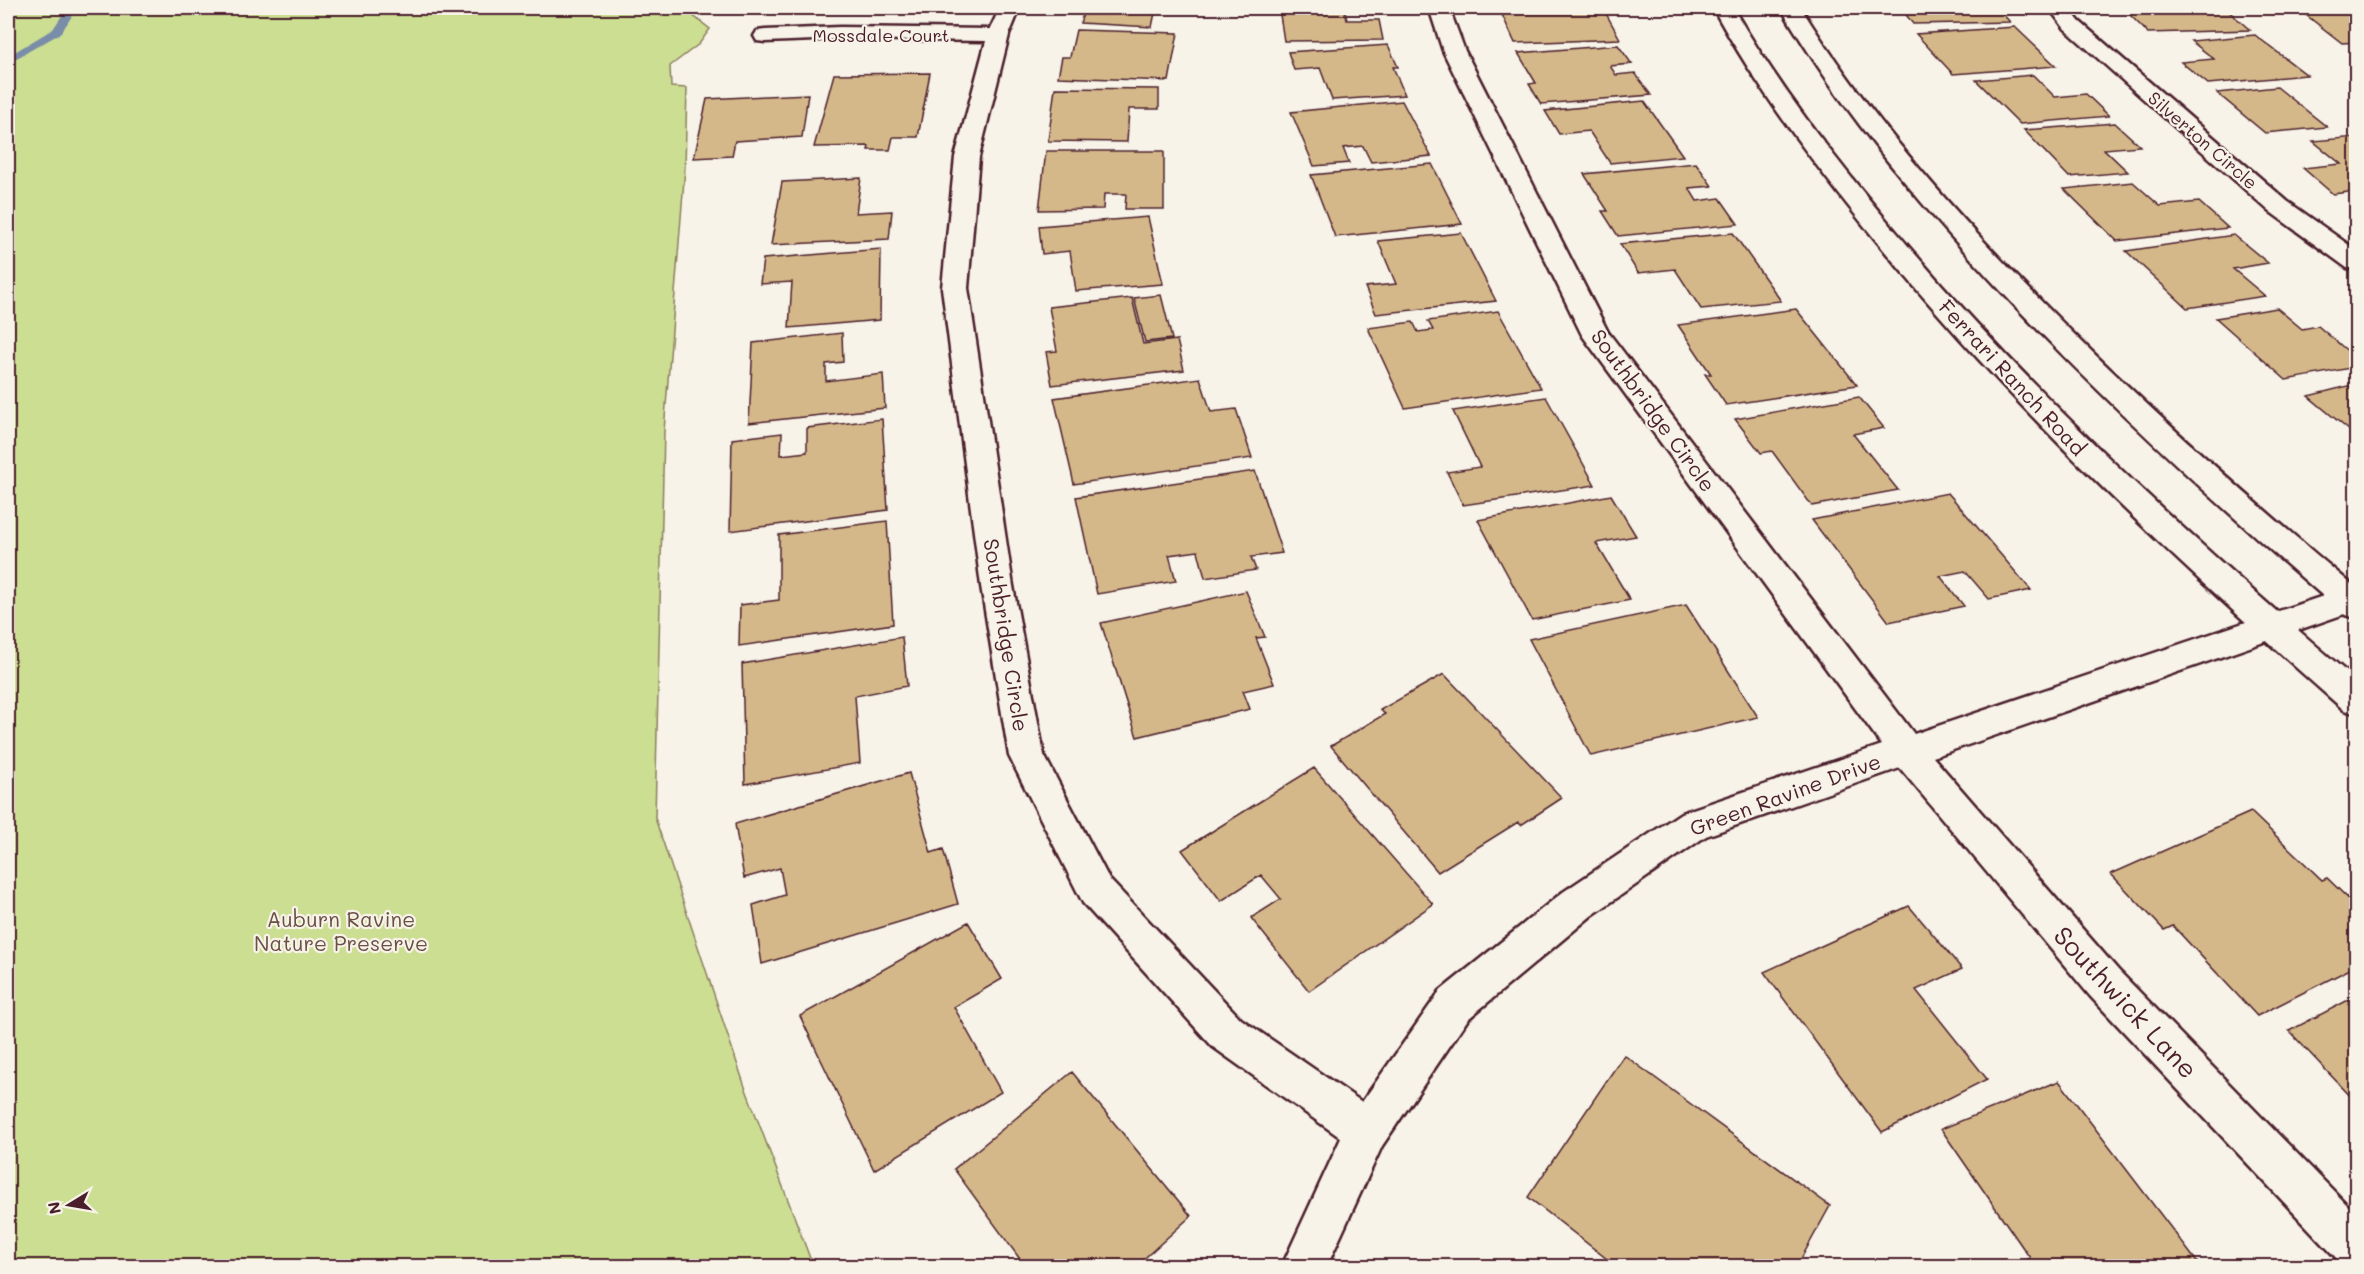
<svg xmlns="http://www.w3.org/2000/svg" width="2364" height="1274" font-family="Mali,sans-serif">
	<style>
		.green { fill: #ccde92; stroke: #8b7e5e; stroke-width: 1.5 }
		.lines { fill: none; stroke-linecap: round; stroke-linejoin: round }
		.stream { fill: #7a8da8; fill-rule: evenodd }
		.building { fill: #d5b88a; stroke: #4a1f2b; stroke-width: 1.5 }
		.street-casing { stroke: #4a1f2b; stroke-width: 5 }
		.secondary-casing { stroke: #4a1f2b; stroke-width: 5 }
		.street { fill: #f7f3e8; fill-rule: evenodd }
		.secondary { fill: #f7f3e8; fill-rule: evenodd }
		.labels { text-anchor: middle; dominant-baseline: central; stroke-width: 4.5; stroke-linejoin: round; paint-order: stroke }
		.far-street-label { font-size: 18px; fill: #4a1f2b; stroke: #f7f3e8 }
		.street-label { font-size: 21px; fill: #4a1f2b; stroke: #f7f3e8 }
		.park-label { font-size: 21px; fill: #6a4f45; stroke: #f7f3e8 }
		.near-street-label { font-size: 26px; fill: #4a1f2b; stroke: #f7f3e8 }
	</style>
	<rect width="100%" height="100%" fill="#f7f3e8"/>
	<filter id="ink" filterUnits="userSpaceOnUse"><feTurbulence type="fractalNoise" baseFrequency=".0167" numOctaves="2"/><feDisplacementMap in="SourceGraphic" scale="12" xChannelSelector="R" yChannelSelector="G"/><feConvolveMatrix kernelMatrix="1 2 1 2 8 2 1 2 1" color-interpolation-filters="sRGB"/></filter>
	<g filter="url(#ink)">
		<path class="green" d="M8,8H683L710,29L699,44L670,66L671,87L687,88L685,167L664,431L655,818L744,1084L813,1266H8Z"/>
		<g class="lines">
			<path class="stream" d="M67,8H77L61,33L8,63V56L53,29Z"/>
		</g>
		<path class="building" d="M1085,8H1156L1152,27L1080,23Z
			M1279,8H1344L1347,20H1379L1383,40L1284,41Z
			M1499,8H1603L1620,39L1515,43Z
			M1901,8H1997L2010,22L1913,24Z
			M2152,8H2225L2250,30L2148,33L2126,11L2155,10Z
			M2297,8H2356V42L2342,43Z
			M2015,27L2056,66L1953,74L1916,34Z
			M1076,30L1178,33L1169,81L1058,77L1062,57H1070Z
			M2255,35L2307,75L2208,84L2181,62L2214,59L2191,41Z
			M1388,45L1398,67H1393L1405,95L1332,100L1320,68L1294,70L1288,52Z
			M1618,45L1632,64L1610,66L1616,75L1635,73L1651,95L1541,104L1529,84L1536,83L1518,53Z
			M930,73L918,137H893L890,150H868L869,146L814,147L834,74Z
			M2033,75L2055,97L2086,94L2109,116L2020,124L1976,80Z
			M2277,87L2327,127L2265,133L2217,93Z
			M1055,88L1159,89V109H1129L1127,142L1048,141Z
			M808,94L802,137L735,141L732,156L694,158L707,99Z
			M1402,101L1431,156L1371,162L1363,146L1343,148L1349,163L1314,166L1291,112Z
			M1644,101L1683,156L1610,163L1589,131L1559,134L1545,111Z
			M2115,123L2140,146L2104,149L2128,172L2069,177L2024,130Z
			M2356,137V191L2333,194L2303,168L2341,164L2313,141Z
			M1046,151H1164V209H1125L1126,194H1104L1103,209L1039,210Z
			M1696,163L1712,186L1689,188L1697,201L1720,198L1738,224L1618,236L1602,211H1608L1584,174Z
			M1432,164L1462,224L1335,237L1311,175Z
			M861,178L856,213L892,211L889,239L771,245L782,182Z
			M2133,182L2160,206L2199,202L2228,228L2117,241L2064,189Z
			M1148,217L1163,284L1076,291L1070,251L1042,254L1039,226Z
			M1461,233L1496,301L1376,314L1365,287L1396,284L1378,241Z
			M1733,233L1781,301L1701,309L1675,269L1638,273L1620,244Z
			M2234,235L2268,263L2233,269L2265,296L2187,308L2126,251Z
			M881,249L880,320L789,328L792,282L760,284L763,259Z
			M1161,295L1172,339L1145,342L1134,298Z
			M1132,298L1143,344L1177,340L1184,370L1052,385L1046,352L1057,351L1049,307Z
			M2277,308L2302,329L2318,326L2356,358V367L2286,380L2216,318Z
			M1796,309L1857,385L1726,405L1705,374H1711L1678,325Z
			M1498,311L1541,388L1405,408L1368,328L1413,322L1418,332L1433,330L1428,321Z
			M842,333L843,362L826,364V381L883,374L885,408L749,423L753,343Z
			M1200,378L1211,412L1236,409L1252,458L1074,484L1054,398Z
			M2356,384V436L2308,396Z
			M1546,397L1595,485L1463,505L1447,472L1480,467L1453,411Z
			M1859,397L1884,428L1853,434L1898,490L1812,506L1772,451L1761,453L1735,419Z
			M882,419L888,510L730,531L732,439L782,433L781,455L807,452V428Z
			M1255,471L1282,553L1251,557L1256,570L1205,578L1198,551L1169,555L1176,581L1097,594L1076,497Z
			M1948,493L2031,590L1989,599L1965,571L1940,576L1964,606L1889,622L1812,520Z
			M1611,495L1636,536L1596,543L1630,600L1532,620L1478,520Z
			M887,521L893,624L739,646L740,605L779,600V535Z
			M1246,591L1265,637L1256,638L1274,684L1243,691L1250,709L1137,737L1101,623Z
			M1686,605L1758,717L1591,756L1529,639Z
			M902,637L907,686L855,696L860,763L745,784L742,664Z
			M1444,674L1562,798L1521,825L1518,822L1438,872L1331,746L1385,714L1380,710Z
			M1314,768L1433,904L1309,991L1251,918L1281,899L1261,875L1221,901L1182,850Z
			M909,773L931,853L943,849L958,904L762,964L753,905L785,895L780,868L744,878L735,824Z
			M2251,812L2322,880L2327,878L2356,906V966L2257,1016L2173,926L2164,930L2111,874Z
			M1909,906L1962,969L1916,990L1987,1079L1882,1132L1764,972Z
			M968,922L1002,979L954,1007L1001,1092L874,1170L800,1016Z
			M2356,996V1102L2289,1031Z
			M1624,1055L1830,1206L1797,1266H1616L1528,1197Z
			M1072,1072L1191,1216L1136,1266H1025L954,1169Z
			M2059,1081L2200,1266H2011L2030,1258L1941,1129Z"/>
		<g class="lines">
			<g class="street-casing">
				<path id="street" d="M1000,8H1020L1009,35L979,157L968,288L1013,586L1044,755L1109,879L1241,1019L1362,1102L1440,991L1563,892L1681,813L1882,745L1582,335L1443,51L1429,8H1449L1465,51L1608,332L1914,734L2356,585V610L1933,757L2118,970L2356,1214V1266L2340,1262L2090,996L1900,768L1706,836L1591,916L1468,1019L1382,1146L1327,1266H1282L1341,1138L1213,1047L1083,903L1009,756L981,586L942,288L955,157L986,41L840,39L765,42L757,41L754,36L757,31L765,30L840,27L990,29Z
					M2049,8H2069L2079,21L2287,201L2356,250V270L2347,268L2269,211L2065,29Z"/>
			</g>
			<g class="secondary-casing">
				<path id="secondary" d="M1713,8H1733C1779,87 1834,158 1893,228C2032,395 2192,540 2356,680V714L2344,710C2177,563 2014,411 1874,238C1815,165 1758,91 1713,8Z
					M1781,8H1801C1868,115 1950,208 2038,298C2139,401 2246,496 2356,588V618L2345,615C2231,517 2120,416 2016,307C1928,214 1846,118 1781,8Z"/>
			</g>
			<use href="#street" class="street"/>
			<use href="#secondary" class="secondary"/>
		</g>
	</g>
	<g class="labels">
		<g class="far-street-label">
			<text x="881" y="35">Mossdale Court</text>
			<text transform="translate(2203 140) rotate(41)">Silverton Circle</text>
		</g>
		<g class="street-label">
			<text transform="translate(2013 377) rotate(47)">Ferrari Ranch Road</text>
			<text transform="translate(1654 410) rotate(54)">Southbridge Circle</text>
			<text transform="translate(1007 635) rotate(81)">Southbridge Circle</text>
			<text transform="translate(1785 794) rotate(-20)">Green Ravine Drive</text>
		</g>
		<g class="park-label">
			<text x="341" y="918">Auburn Ravine<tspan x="341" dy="24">Nature Preserve</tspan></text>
		</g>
		<g class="near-street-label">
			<text transform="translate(2126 1002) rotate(47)">Southwick Lane</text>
		</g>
	</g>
	<rect width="2364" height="1274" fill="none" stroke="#f7f3e8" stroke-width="30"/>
	<rect x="15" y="15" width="2334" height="1244" fill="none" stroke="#4a1f2b" stroke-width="2" filter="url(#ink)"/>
	<g transform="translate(69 1205) rotate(259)" stroke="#f7f3e8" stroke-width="4.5" paint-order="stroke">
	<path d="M0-4.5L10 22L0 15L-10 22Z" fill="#4a1f2b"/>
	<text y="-9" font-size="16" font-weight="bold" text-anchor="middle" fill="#4a1f2b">N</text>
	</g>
</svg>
